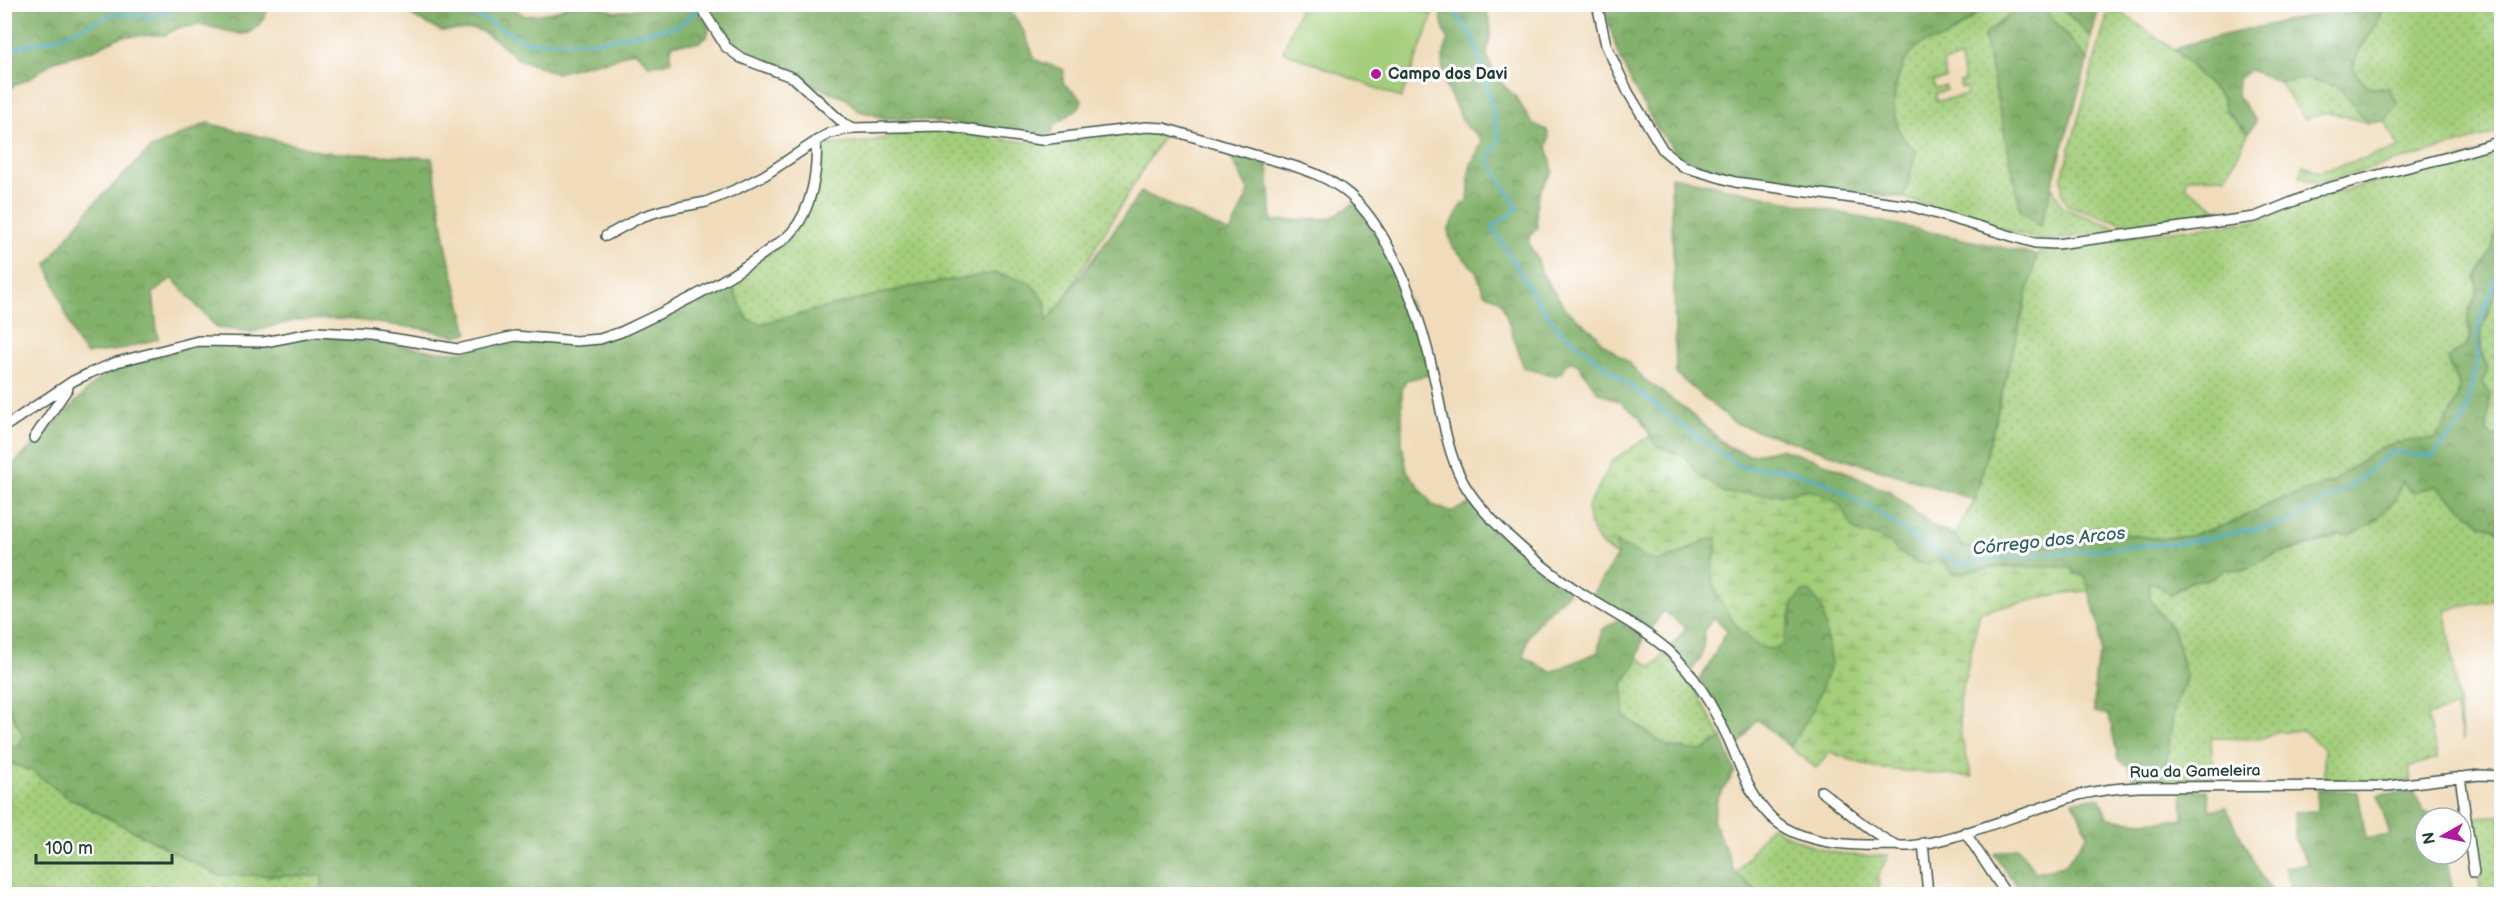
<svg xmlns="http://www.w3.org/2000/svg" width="2506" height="899" font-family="'Balsamiq Sans',sans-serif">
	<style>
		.grass { fill: url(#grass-dots); stroke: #618657; stroke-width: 1.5; fill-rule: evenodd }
		.forest { fill: url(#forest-crowns); stroke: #50774f; stroke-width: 1.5 }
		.wetland { fill: url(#wetland-marsh); stroke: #618657; stroke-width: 1.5 }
		.pitch { fill: #a3ce7a; stroke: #618657; stroke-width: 1.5 }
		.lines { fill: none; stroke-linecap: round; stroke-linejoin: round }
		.stream { stroke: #51b1cf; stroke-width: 3 }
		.minor-casing { stroke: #3e5548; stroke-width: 12 }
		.minor { stroke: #fff; stroke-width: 9 }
		.poi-dot { fill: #b5179e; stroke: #fff; stroke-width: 2 }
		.labels { text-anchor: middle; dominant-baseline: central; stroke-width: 6; stroke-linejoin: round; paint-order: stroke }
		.poi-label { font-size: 16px; font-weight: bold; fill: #1f3d34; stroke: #fff; text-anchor: start }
		.street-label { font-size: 16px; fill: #1f3d34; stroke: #fff }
		.water-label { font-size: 18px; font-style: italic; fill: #2e6062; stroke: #fff }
	</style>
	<defs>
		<pattern id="grass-dots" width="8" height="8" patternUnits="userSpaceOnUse" patternTransform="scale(1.5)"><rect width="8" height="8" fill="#a3ce7a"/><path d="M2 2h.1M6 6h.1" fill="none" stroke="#84a865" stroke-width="1.8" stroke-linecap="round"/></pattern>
		<pattern id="forest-crowns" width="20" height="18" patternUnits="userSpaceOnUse" patternTransform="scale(1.5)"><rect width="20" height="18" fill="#82b16a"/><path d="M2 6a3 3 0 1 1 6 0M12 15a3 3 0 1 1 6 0" fill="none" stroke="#6a9158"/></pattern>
		<pattern id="wetland-marsh" width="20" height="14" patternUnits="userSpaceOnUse" patternTransform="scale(1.5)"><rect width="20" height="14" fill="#a3ce7a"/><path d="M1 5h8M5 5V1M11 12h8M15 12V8" fill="none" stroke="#84a865"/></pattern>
	</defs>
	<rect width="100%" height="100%" fill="#fff"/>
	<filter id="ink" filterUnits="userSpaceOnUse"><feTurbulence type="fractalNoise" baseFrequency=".0167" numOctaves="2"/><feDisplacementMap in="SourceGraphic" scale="12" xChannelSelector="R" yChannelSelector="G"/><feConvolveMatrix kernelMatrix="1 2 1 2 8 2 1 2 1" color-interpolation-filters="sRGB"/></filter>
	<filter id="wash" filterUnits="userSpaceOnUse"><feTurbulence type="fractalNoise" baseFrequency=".008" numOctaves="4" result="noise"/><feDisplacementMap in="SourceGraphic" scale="24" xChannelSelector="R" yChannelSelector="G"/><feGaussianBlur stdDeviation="1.35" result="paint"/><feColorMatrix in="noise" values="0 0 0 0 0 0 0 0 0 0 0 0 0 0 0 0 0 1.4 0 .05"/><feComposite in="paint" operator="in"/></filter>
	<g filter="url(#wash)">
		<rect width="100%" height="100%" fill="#f0dbba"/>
		<path class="grass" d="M2447,4L2501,5V132L2316,184L2300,176L2304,165L2318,172L2399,148L2385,121L2397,103L2388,88C2370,91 2361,83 2353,67L2356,56L2378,22L2382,7Z
			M1987,5H2023L1984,35L2021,212L2041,225L2052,186L2063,208L2120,229L2055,240H2039L1904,198L1916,151C1912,147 1906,143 1903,138C1887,112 1894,67 1917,47C1925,40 1938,42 1947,37C1961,28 1974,15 1987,5ZM1960,58L1964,80L1960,82L1961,88L1966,87L1967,95L1937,101L1936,93L1946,90L1945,86L1935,88L1933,81L1946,78L1943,62Z
			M2041,5H2059L2091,37L2088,60Z
			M2110,5L2175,50L2203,76L2223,99L2226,111L2249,132C2239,148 2238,162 2225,177L2187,178L2186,187L2228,217L2134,227L2067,205L2062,193V177Z
			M2307,79L2339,87L2368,123L2329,112L2305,119L2278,81Z
			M924,129C963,132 1001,141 1040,143C1082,144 1123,127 1165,133L1061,304L1046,322L909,287L760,324L748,320L729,281L792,237L816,180L821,150L826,145L868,142Z
			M2501,146L2502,197L2498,228L2491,250L2476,278L2477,293L2468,314L2469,338L2467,346L2449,366C2452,371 2457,377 2458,383C2462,402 2445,425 2435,440H2412L2373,452L2334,481L2269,504L2234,522L2189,536L2158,539L2117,533L2065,544L1995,550L1964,547L1954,535L1975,500L2037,255L2041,249L2056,250L2130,236L2258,221L2297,203L2452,162Z
			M2501,272V434L2493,437L2487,432L2490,393L2482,383L2488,368C2470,338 2491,303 2501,272Z
			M2402,481L2436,486L2480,523L2501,532V599L2446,610L2463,740L2455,707L2427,716L2438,758L2409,767L2411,781L2374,783L2324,779V749L2304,731H2278L2263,739L2211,738L2214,779L2151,781L2165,774L2174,709L2186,679L2175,633L2150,599L2149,583H2155L2171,594L2191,581L2212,579L2225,569C2251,575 2258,559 2281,552C2287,551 2293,551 2299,549C2325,542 2352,530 2377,517C2384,514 2385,506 2396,500Z
			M1665,653L1692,684L1722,738L1702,752L1668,747L1624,716L1623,683L1635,666L1637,657L1652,667Z
			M4,701L24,736L19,746L10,745L5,739Z
			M4,761L34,772L64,795L218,875L322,876V894H5Z
			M2501,815V894H2481L2470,818Z
			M1770,826C1809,849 1843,859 1888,855L1878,877L1880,894H1761L1736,874Z"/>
		<path class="forest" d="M5,4H269C267,17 259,26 249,33L241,34L202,25L178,28L165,35L122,36L93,50L54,61L30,78L5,90Z
			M407,5H507L525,16L553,12L570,5H591L616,12L660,5H695L709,28L707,37L697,43L673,44L671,47V62L650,66L636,52L632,51L609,61L594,63L556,73L518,59L495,39L481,31L474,29L441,31L413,17Z
			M705,5H1003C1021,20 1027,38 1035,60L1064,70L1063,83L1082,99L1080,107L1054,126L1052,133L1039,136L944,122L884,118L857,110L847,99L809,83L796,74L743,54L725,39Z
			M1439,5H1485L1491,28L1487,56L1497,79L1515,96L1532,123L1547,130L1549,138L1547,146L1553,171C1536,193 1535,200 1537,228L1529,237V244L1537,258L1542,274L1565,308L1597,335L1601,342L1627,361L1644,379L1684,408L1727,446L1749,455L1780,449L1814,459L1859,477L1873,486L1888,490L1932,526L1954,535L1964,547L1995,550L2065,544L2117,533L2158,539L2189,536L2234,522L2269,504L2334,481L2373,452L2388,445L2412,440L2435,439C2444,426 2463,398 2458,381C2455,372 2449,367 2448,358L2467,345L2469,338L2468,314L2477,293L2476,278L2491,250L2498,228L2501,197C2501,221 2505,248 2501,272C2497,306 2467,334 2488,368L2482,383L2490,393L2487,432L2493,437L2501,434V532L2480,523L2436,486L2414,492L2407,488L2402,481L2396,500C2387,505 2386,510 2379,517C2369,526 2356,534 2343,536L2340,534C2320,541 2301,547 2281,552C2259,558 2251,575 2225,569L2212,579L2191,581L2171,595L2155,583H2149L2150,599L2175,633L2186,679L2174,709L2165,774L2151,781H2134L2128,766L2118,759L2109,715L2094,712L2095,673L2101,652L2100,630L2085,577L2074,574L2072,568L2001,566L1953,574L1915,562L1895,549L1855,531L1840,505L1804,490L1781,495L1725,493L1699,475L1685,457L1656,445L1639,417L1620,402L1598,392L1579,366L1573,362L1565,364L1562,372L1555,376L1524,368L1503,306L1499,299L1484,293L1476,271L1452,246L1448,231L1462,204L1467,202C1471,192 1467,180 1470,168C1472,160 1479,151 1482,142L1478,135L1465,126L1445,85L1442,62L1448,39C1442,30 1442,16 1439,5Z
			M1604,5H1987C1974,15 1961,28 1947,37C1938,42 1925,40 1917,47C1894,67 1887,112 1903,138C1906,143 1912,147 1916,151L1904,198L1729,175L1687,160L1675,151L1655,125L1634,88L1617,51Z
			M2023,5H2041L2088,60L2040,226L2021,212L1984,35Z
			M2059,5H2100L2091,37Z
			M2382,7L2378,22L2356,56L2353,67C2361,83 2370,91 2388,88L2398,103L2385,121L2368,123L2339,87L2307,79L2278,81L2250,70L2238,79L2237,95L2256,121L2249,132H2247L2226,111L2223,99L2175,50L2184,45C2250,29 2314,12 2382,7Z
			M207,123L323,152L432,158L447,250L468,333L457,336L424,329L347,319L296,320L252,332L217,328L172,278L153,293L158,339L118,350L86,354L76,341L47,264L90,208L150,149Z
			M1229,154L1268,164L1272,221L1331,218L1355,203L1379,241L1412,308L1430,375L1406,380L1402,388V444L1407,471L1433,505L1450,512L1472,503L1569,592L1543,616L1527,638L1524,657L1551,672L1598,652L1602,630L1617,620L1643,637L1635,666L1623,683L1624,716L1668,747L1702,751L1722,738L1735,772L1717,799L1713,820L1736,874L1761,894H322V876L218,875L64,795L34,772L5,761L4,739L10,745L18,746L23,736L5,701V470L6,471L42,437L95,382L105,375L122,366L197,345L317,337L381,342L433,351L462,352L506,340L599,342L729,281L748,319L760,324L909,287L995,273L1030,282L1045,301L1047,321L1061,304L1141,192L1230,233L1249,192Z
			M1671,176L2037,255L1975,500L1734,423L1676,374Z
			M1718,537V548L1713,559L1718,598L1725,607L1790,625L1793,604L1802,592L1810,591L1823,610L1831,664L1814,709L1790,747L1757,719L1738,747L1716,705L1699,679C1712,665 1716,646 1728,631L1714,617L1705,629L1702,656L1691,671L1670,648L1686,628L1663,611L1650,631L1591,596L1617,556L1615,543L1667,559L1684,553L1704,540Z
			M2317,789L2358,792L2366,839L2390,835L2378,795L2414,791L2423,811L2441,817L2425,818V854H2445L2454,894H2023L1994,854L2018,847L2035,872L2064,866L2088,835L2073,801L2099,797L2107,817C2135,824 2154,822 2183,819L2182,791L2207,790L2210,810L2226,807L2261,876L2273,892L2290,888L2285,867L2308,864L2295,840L2294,812L2317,811Z"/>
		<path class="wetland" d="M1650,436L1656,445L1685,457L1699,475L1725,493L1781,495L1804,490L1820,493L1840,505L1855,531L1862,535L1870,534L1891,543L1895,549L1914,562L1929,565L1936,560L1944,562L1953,574C1996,567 2028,565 2072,568L2074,574L2085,577L2089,591L2065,593L1980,612L1959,705L1961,736L1972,777L1874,768L1830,752L1816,768L1790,747L1814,709L1831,664L1823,610L1810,591L1802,592L1793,604L1783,645C1779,646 1774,649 1770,649C1748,648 1717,602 1713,583C1710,566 1718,553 1717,537C1695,541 1682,557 1656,561L1616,543L1617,556C1594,542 1592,535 1587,509L1613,460Z"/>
		<path class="pitch" d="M1301,5H1406L1433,15L1401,98L1283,51Z"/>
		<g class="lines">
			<path class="stream" d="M454,4L527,42L600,41L677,26L705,4
				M1454,4V11L1474,39L1500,139L1487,159L1518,208L1492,227L1536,299L1561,331L1677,422L1742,468H1777L1819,479L1874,509L1919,542L1959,564L1998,557L2181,543L2287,523L2356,482L2391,452L2432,457L2464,420L2478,354L2476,337L2481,318L2495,283L2502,261
				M4,50L57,38L112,14L153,16L192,4"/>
		</g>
	</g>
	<g filter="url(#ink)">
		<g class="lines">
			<g class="minor-casing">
				<path id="minor" d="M699,4L726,47L741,58L794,78L843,123L854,128L942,126L1041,140L1146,127L1164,128C1191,136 1218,144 1244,152C1285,164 1330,171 1359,204C1398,247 1423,325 1435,381C1442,413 1446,448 1461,478C1479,515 1541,567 1576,590C1605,609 1643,628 1669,651C1695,674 1713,707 1728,738C1741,767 1751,803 1778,823C1809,846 1860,846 1897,845
					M1597,4L1606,45L1628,92L1663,150L1684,167L1735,182L1910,206L2035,243L2057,244L2255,217L2327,188L2448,157L2502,141
					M606,236L641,217L663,210L706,202L737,189L765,175L821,138L830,133L854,128
					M4,427L73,381L90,373L117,362L198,341L264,342L317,332L373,335L458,349L515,336L576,341L600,339L621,332C672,308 725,283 770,249C777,244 786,239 791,233C812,210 818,170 816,141
					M34,438L68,388
					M2460,777L2474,873
					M1821,791C1839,804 1877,838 1896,845C1924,854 2047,803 2083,794C2101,790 2119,788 2138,787L2388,786L2479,775L2502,776
					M1965,832L2006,894
					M1923,843L1928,894"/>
			</g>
			<use href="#minor" class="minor"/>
		</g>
	</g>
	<circle class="poi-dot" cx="1376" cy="74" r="6"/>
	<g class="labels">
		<g class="poi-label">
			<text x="1388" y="74">Campo dos Davi</text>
		</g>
		<g class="street-label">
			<text transform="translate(2195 772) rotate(-1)">Rua da Gameleira</text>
		</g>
		<g class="water-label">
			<text transform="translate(2049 541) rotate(-6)">Córrego dos Arcos</text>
		</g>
	</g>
	<rect width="2506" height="899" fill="none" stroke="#fff" stroke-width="24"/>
	<g transform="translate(2443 836) rotate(261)"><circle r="28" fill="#ffffff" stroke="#a5b1ae" stroke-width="1.5"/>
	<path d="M0-4.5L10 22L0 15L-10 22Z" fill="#b5179e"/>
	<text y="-9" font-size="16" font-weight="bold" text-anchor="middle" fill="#1f3d34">N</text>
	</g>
	<path d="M36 854v9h136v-9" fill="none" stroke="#1f3d34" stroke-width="3"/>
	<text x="45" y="854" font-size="18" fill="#1f3d34" stroke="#ffffff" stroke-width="4.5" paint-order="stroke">100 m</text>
</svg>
